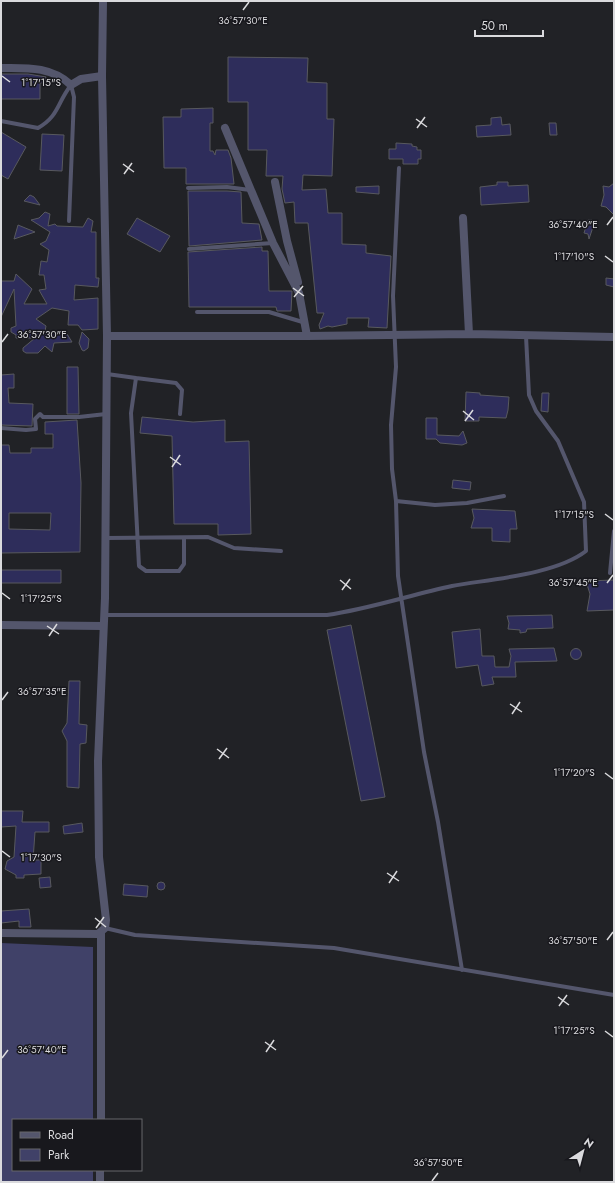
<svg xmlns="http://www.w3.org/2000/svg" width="615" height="1183" font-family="Jost,sans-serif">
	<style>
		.green { fill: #404168 }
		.building { fill: #2e2d5b; stroke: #58595e; fill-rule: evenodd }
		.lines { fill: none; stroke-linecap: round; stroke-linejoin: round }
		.lane { stroke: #54566c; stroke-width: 4 }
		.street { stroke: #54566c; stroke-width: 8 }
		.ticks { fill: none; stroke: #dadadd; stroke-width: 1.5 }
		.ticks-label { font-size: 10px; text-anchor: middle; fill: #dadadd; stroke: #18181d; stroke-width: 3; stroke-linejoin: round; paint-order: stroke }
	</style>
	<rect width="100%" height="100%" fill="#212226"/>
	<path class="green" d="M1,943L93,947V1120H13V1170H93V1182H1Z"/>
	<path class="building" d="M228,57L308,58L307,82L327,83V119H334L332,176L303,175L302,190L326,189L328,213H342V244L366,245V253L391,256L387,328L368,327L369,318H347V324L332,327L328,326L320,329L319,325L324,313H317L308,223H295L294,202L285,203L282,189L283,176H266L267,150H248V102H228Z
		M1,74H28L46,77L45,83H40V99H1Z
		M213,108V123H210V151H213L215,155L216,150H228L231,158L234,184H186V168H164L163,117H181V109Z
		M501,117L502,125L510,124L511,135L477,137L476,126L491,125V118Z
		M549,123H556L557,135H550Z
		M1,132L26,147L8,179L1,175Z
		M42,134L64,135L62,171L40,170Z
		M396,143L412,144V146L417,147V150H421V159H418V164H403V159H389V149H396Z
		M497,182H508V186L528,185L529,202L481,205L480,187L497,185Z
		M614,183V215L606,207L601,206L604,195L603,186L609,187Z
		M379,186V194L356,192V187Z
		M188,191H227L241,192L242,223L259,224L262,240L189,246Z
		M30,195L34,197L40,205L24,201Z
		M45,212L50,214L48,226L55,224L57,226L83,227L88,218L93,221L91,232H96V278H99L98,287L75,285L74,300L98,298V329L82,330L78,325H68L69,311L52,308L36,319L46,326L45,331L67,334L72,342L54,343L52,352L45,346L38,353H26L23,351V348L35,338H16V335L11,332V328L16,326L14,289L1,317V281H14L16,274L32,289L24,304H47L39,290L46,289L44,275H39L41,261L47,262L49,250L40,244L46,241L50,232L31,220L39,218Z
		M137,218L170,236L160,252L127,234Z
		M588,220H592L594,224L589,239L588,234L584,233Z
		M18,225L35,232L14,239Z
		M262,247V251H268L269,291H292L291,311H277L276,307H189L188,252Z
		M606,278L614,279V287L606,285Z
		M82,332L89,339L88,348L84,351L82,350L79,343Z
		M67,367H78L79,414H67Z
		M14,374V388H8L9,403L33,404L32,426L1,425V375Z
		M466,392L480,393V395L509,397L508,410L506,418L479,417V421H465Z
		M542,393H549L548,412L541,411Z
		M142,417L193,422L225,420V442L249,441L251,534L218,535V524H174L172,436L140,433Z
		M426,418H437V435L459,436L463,431L467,443L462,445L440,443L436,439H426Z
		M77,420L81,483L80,552L1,553V445H9L10,453H31V448H53V434H45V422ZM9,513H51L50,530L9,529Z
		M453,480L471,482L470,490L452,488Z
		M472,509L515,511L517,529H510V542L492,541V528H471L474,518Z
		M1,570H61V583H1Z
		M614,580V610L587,611L590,594L586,581Z
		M552,615L553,628L527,629L526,632L520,633V630L508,629L509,623L507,616Z
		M351,625L385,797L361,801L327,630Z
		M480,629L482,656H494L495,667H509L511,656L509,649L554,648L557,661L515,662L516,677H492L494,684L482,686L478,665L456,668L452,632Z
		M570.5 654a5.5 5.5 0 1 1 11 0a5.5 5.5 0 1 1-11 0Z
		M69,681H80L79,724L87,725L86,743L80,744L79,788L67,787V741L62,731L67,723Z
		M1,811H23L22,822H49V832H35L33,860H41V874L24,875V878H16V875L5,869L7,861L14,857L16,826L1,827Z
		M82,823L83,832L64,834L63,826Z
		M50,877L51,887L40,888L39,878Z
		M157 886a4 4 0 1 1 8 0a4 4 0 1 1-8 0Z
		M124,884L148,886L147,897L123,895Z
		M29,909L31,927H19V921L1,923V911Z"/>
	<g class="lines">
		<path class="lane" d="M1,121L38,128C59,116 57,103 71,85
			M399,168L393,296L396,367L391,425L392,469L396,501L398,576L424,752L438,822L462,970
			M188,188L227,187L250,190
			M69,221L74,97L71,85
			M189,249L273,243
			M197,312H269L306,323
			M107,374L136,378
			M180,414L182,390L176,383L136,378L131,413L139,566L146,571H179L184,564V538
			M1,428L26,430L36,429L35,419L40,414L43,417H79L106,414
			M396,501L435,505L467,503L504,496
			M106,538L208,537L234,548L281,551
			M610,573L614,531
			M105,615H327C369,609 410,595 452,586C490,579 555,575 586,551L584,502L558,441L536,411L529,395L526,336
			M105,928L135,935L334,948L614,995"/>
		<path class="street" d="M1,68C26,68 51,66 71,85L81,79L102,76
			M225,128L273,243L299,293L307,336
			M275,182L287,241L298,282
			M463,218L469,334
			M107,336H307L469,334L614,337
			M1,625L103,626
			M1,933L98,934L105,928L106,920L99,857L98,761L105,598L107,336L102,76L103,1
			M101,1120V932
			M100,1182V1170"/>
	</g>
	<path class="ticks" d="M243,10L249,2M2,76L10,82M416,119L427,127M417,128L425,117M123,164L134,172M124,174L132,163M607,225L613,217M605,256L613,262M293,288L304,296M294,297L303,286M2,342L8,334M463,411L474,420M465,421L473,410M170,457L181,465M172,467L180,455M605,514L613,520M340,580L351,589M607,583L613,575M342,590L350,579M2,593L10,599M47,626L59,634M49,636L57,624M2,700L8,692M510,704L522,712M512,714L520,702M217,749L229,758M219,759L227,748M605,773L613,779M2,851L10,857M387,873L399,881M389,883L397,871M95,918L106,927M96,928L104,917M607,940L613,932M558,997L569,1005M559,1006L567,995M605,1031L613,1037M265,1042L276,1050M266,1052L274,1040M2,1058L8,1050M432,1181L438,1173"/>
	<g class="ticks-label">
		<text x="243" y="24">36°57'30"E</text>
		<text x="41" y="86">1°17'15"S</text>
		<text x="573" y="228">36°57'40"E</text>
		<text x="574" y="260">1°17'10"S</text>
		<text x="42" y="338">36°57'30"E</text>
		<text x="574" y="518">1°17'15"S</text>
		<text x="573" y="586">36°57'45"E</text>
		<text x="41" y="602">1°17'25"S</text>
		<text x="42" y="695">36°57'35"E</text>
		<text x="574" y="776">1°17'20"S</text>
		<text x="41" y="861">1°17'30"S</text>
		<text x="573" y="944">36°57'50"E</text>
		<text x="574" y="1034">1°17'25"S</text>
		<text x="42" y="1053">36°57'40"E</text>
		<text x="438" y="1166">36°57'50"E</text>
	</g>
	<rect width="615" height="1183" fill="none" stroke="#dadadd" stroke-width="4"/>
	<rect x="12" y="1119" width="130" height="52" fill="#18181d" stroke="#66666a"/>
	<rect x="20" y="1132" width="20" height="6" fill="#54566c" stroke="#66666a"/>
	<text x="48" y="1139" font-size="12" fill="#dadadd">Road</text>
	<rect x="20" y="1149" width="20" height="12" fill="#404168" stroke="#66666a"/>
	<text x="48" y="1159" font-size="12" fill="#dadadd">Park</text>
	<g transform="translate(583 1151) rotate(36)" stroke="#18181d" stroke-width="3" paint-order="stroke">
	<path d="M0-3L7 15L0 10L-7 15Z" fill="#dadadd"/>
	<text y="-6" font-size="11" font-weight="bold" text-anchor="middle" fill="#dadadd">N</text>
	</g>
	<path d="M475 30v6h68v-6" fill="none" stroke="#dadadd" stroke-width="2"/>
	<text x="481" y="30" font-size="12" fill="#dadadd" stroke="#18181d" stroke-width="3" paint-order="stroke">50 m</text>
</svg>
